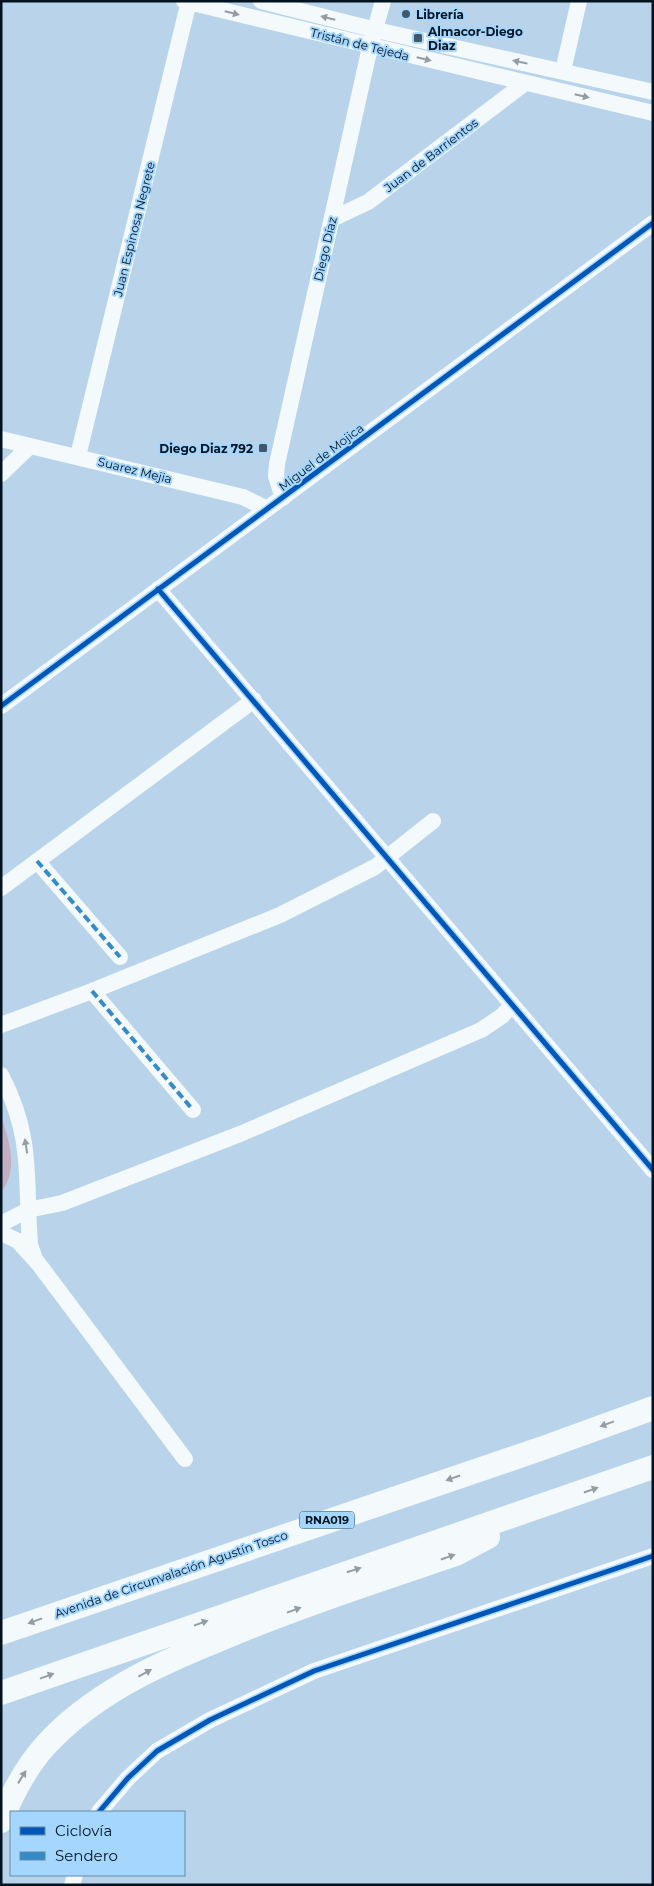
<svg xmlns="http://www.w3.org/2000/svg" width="654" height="1886" font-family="Montserrat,sans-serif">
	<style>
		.green { fill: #c4adc0 }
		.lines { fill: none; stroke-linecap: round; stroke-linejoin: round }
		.minor { stroke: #f4f9fc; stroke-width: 16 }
		.highway { stroke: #f4f9fc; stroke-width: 24 }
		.quiet { stroke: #338bca; stroke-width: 4; stroke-dasharray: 8 4; stroke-linecap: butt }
		.cycleway-casing { stroke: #a5d7fe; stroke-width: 8 }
		.cycleway { stroke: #0057b8; stroke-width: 5 }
		.oneway { fill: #939da4 }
		.poi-dot { fill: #425767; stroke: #a5d7fe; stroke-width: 2 }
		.labels { text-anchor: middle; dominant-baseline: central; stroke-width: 4; stroke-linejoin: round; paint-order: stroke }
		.shield { fill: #a5d7fe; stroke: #334e63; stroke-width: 1 }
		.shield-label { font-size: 11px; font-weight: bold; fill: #021320 }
		.poi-label { font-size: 12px; font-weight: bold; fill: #021320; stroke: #a5d7fe; text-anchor: start }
		.street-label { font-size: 12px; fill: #021320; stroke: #a5d7fe }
	</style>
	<rect width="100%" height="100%" fill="#b9d4ea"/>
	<path class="green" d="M1,1116C9,1140 19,1170 1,1192Z"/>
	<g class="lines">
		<path class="minor" d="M184,1L653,113
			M261,1L376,30L653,92
			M563,71L579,1
			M332,219L368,202L525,83
			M1,439L243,497L261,506L264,511
			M78,456L189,1
			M1,474L30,446
			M283,498L276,476L277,464L370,47L383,1
			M158,589L653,1170
			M1,706L653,223
			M37,861L120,957
			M1,888L254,700
			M92,991L193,1110
			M1,1025L92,991L280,915L375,867L433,821
			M1,1075C34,1138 25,1179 30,1245L34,1256
			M1,1224L28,1210L62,1203L240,1134L481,1030L502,1016L512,1005
			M1,1233L18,1241L38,1263L185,1459
			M99,1812L128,1778L157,1751L210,1720L314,1671L653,1556
			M72,1885L75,1875"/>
		<path class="highway" d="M1,1633L543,1448L653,1408
			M1,1693L653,1467
			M1,1821C12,1794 25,1768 45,1746C91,1695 156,1665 218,1640C296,1607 376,1581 456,1554L488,1537"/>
		<path class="quiet" d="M37,861L120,957
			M92,991L193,1110"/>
		<g class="cycleway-casing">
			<path id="cycleway" d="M158,589L653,1170
				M1,706L653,223
				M99,1812L128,1778L157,1751L210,1720L314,1671L653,1556"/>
		</g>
		<use href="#cycleway" class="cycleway"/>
	</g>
	<defs><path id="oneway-solid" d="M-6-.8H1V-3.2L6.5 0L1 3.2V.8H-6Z" transform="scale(1.25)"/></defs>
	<g class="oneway">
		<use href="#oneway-solid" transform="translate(232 13) rotate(14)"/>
		<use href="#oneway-solid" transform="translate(328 18) rotate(-166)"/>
		<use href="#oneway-solid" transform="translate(424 59) rotate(13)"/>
		<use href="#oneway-solid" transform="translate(520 62) rotate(-168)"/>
		<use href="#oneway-solid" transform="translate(582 96) rotate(13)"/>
		<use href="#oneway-solid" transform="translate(26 1146) rotate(-99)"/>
		<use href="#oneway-solid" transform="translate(607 1424) rotate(160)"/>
		<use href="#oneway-solid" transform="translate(453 1478) rotate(161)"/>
		<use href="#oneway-solid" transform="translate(591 1490) rotate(-19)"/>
		<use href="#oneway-solid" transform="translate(448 1557) rotate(-19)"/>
		<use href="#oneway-solid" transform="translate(354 1570) rotate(-18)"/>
		<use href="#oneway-solid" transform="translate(294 1610) rotate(-20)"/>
		<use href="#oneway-solid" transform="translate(35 1621) rotate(160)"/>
		<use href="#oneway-solid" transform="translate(201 1623) rotate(-20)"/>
		<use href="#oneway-solid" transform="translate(145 1673) rotate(-29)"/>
		<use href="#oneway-solid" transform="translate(47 1676) rotate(-20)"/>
		<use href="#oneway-solid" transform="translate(22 1777) rotate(-58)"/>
	</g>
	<g class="poi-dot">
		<circle cx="406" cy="14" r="5"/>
		<rect x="413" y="33" width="10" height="10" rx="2.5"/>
		<rect x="258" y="443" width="10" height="10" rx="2.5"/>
	</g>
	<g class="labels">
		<rect class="shield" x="299.5" y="1511.5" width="55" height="17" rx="4"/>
		<g class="shield-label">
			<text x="327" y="1520">RNA019</text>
		</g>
		<g class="poi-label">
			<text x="416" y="14">Librería</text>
			<text x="428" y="31">Almacor-Diego<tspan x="428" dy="14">Diaz</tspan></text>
			<text x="253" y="448" text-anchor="end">Diego Diaz 792</text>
		</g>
		<g class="street-label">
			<text transform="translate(360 44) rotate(14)">Tristán de Tejeda</text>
			<text transform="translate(431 155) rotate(-37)">Juan de Barrientos</text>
			<text transform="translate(134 229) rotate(-76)">Juan Espinosa Negrete</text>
			<text transform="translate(325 249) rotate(-77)">Diego Díaz</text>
			<text transform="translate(321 457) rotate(-37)">Miguel de Mojica</text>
			<text transform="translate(135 470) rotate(14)">Suarez Mejia</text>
			<text transform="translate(171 1574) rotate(-19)">Avenida de Circunvalación Agustín Tosco</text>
		</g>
	</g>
	<rect width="654" height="1886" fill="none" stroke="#021320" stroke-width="5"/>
	<rect x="10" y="1811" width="175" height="65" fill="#a5d7fe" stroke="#6489a5"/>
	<rect x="20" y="1827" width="25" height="8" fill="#0057b8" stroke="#6489a5"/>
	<text x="55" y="1836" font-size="15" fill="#021320">Ciclovía</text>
	<rect x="20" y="1852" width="25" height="8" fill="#338bca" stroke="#6489a5"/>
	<text x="55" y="1861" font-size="15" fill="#021320">Sendero</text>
</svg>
